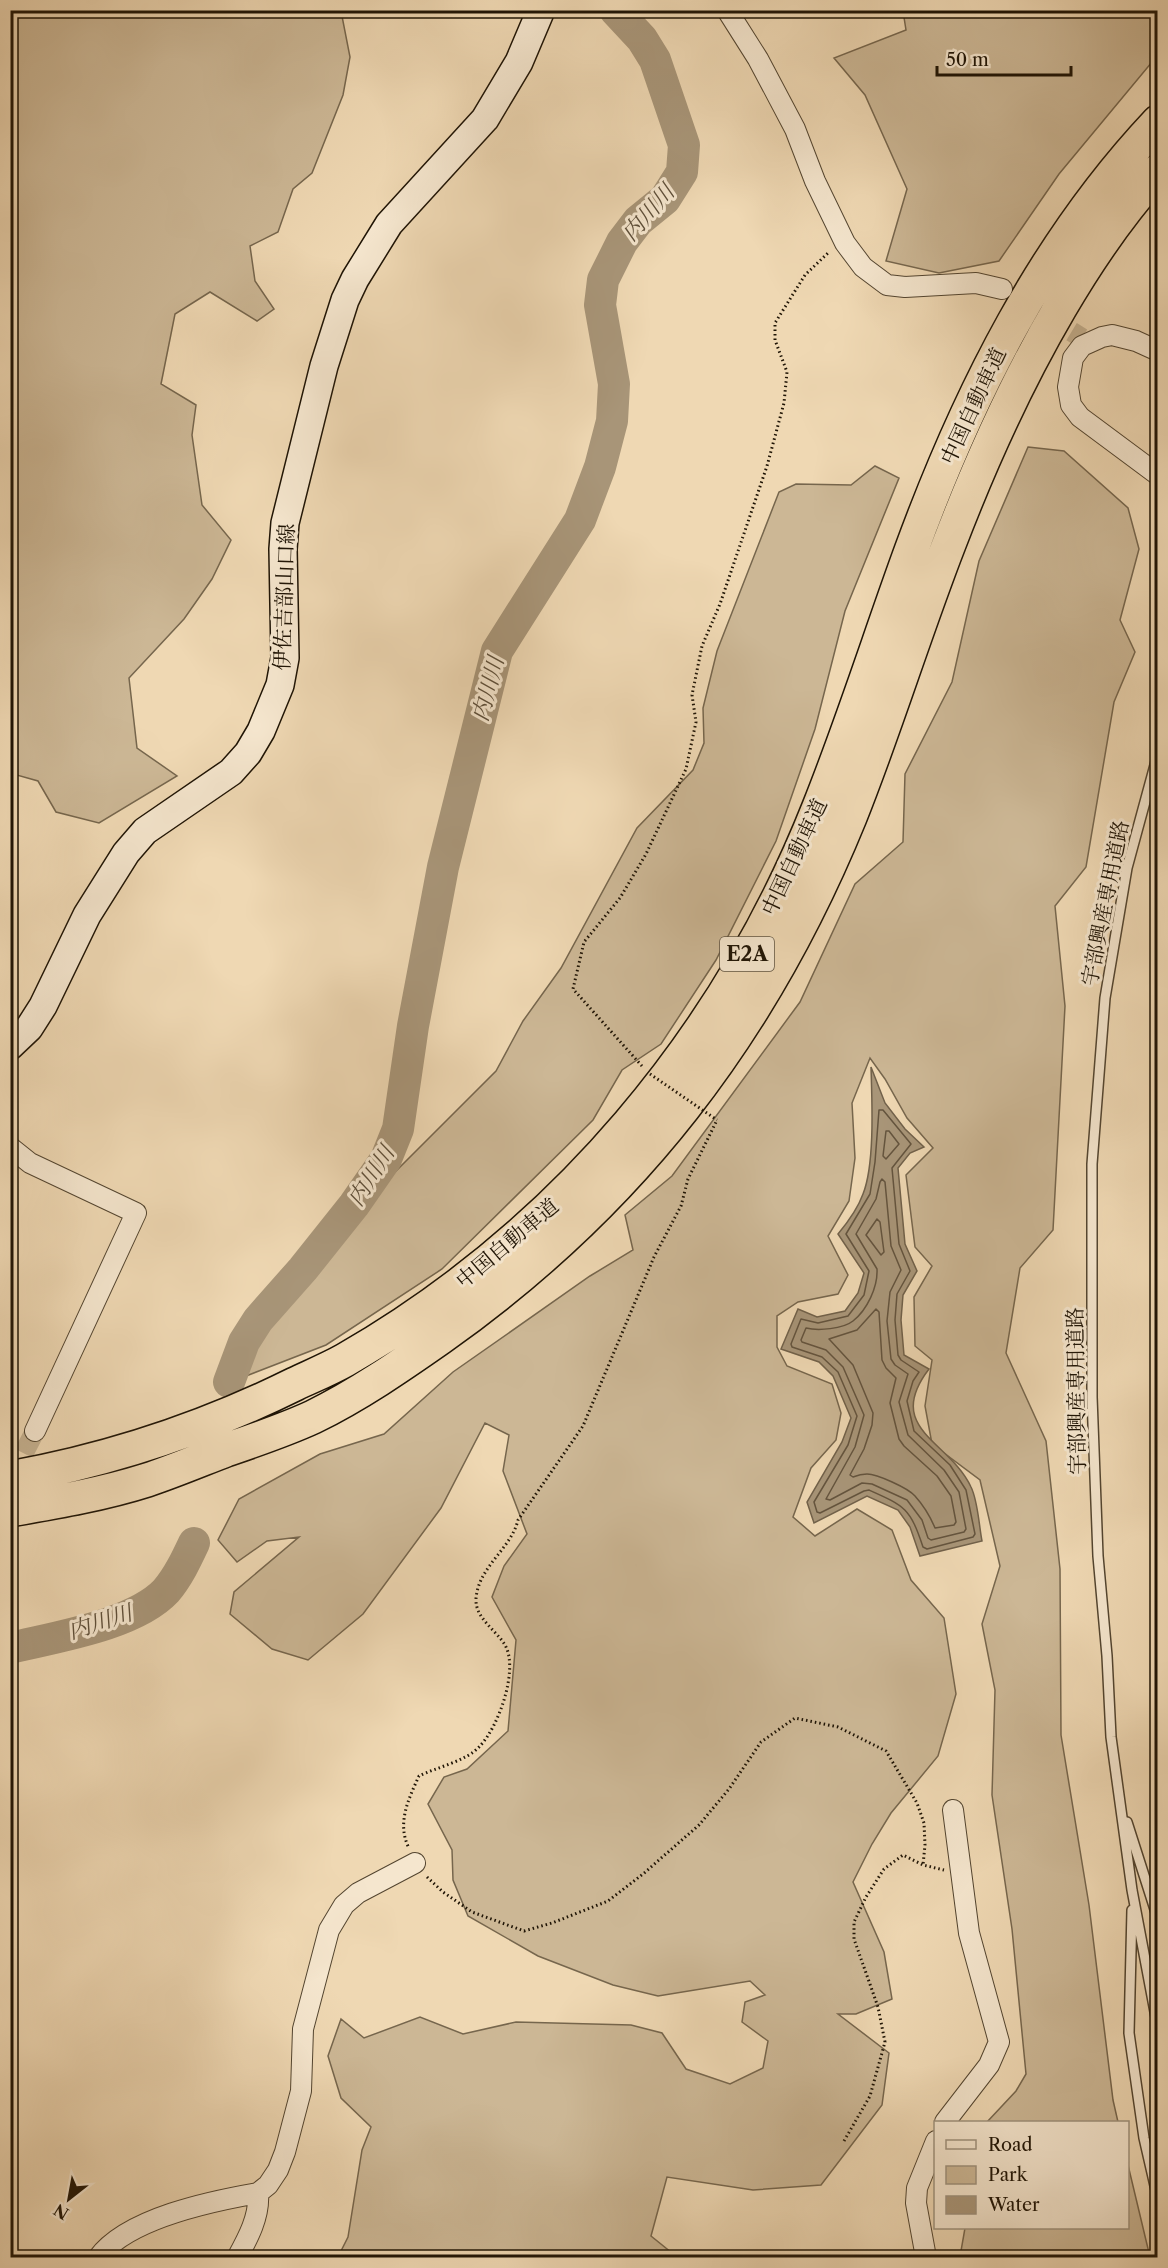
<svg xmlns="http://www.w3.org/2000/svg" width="1168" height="2268" font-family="'Libre Caslon Text','Noto Serif JP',serif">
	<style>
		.green { fill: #ccb795; stroke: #76664d; stroke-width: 1.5 }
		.water { fill: #a89578; stroke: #71614a; stroke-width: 1.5 }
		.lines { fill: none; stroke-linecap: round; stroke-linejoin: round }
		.shore { stroke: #64543e; stroke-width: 1.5 }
		.river { stroke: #a89578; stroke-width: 32 }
		.street-tunnel { stroke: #c5b190; stroke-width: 20; stroke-dasharray: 20 10; stroke-linecap: butt }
		.lane-casing { stroke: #534530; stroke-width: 12 }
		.street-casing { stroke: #534530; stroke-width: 22 }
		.secondary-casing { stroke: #1f1405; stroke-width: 30 }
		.highway-casing { stroke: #1f1405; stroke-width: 36 }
		.path { stroke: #1f1405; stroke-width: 3; stroke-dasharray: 1.5 3; stroke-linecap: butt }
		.lane { stroke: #f5e6ce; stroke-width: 9 }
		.street { stroke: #f5e6ce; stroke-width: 20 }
		.secondary { stroke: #f5e6ce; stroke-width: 27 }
		.highway { stroke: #efd8b3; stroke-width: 33 }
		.path-bridge { stroke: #1f1405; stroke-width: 3; stroke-dasharray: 1.5 3; stroke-linecap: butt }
		.labels { text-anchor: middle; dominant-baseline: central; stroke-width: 6; stroke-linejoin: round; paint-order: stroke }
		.shield { fill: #f5e6ce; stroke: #5f5341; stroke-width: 1.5 }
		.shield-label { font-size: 20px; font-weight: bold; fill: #1f1405 }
		.street-label { font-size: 21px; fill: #1f1405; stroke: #f5e6ce }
		.water-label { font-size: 22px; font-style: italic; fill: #5d4e39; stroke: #f5e6ce }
	</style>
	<rect width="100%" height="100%" fill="#efd8b3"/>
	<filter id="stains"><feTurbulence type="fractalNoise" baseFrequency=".00333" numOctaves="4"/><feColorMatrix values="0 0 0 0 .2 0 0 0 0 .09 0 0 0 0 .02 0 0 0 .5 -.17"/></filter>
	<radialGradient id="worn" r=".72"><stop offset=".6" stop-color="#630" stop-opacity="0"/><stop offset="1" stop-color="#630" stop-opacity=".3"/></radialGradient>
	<path class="green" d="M11,10L341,11L350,57L343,95L312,173L293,189L278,232L250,246L255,281L274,309L257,321L210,292L175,314L161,384L196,405L192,435L202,505L231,540L212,579L184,619L129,678L137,748L177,776L99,823L56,812L38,781L17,775L11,782Z
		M903,11H1157V56L1059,174L999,261L939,273L886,261L907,189L865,95L834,58L906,30Z
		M1028,447L1064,451L1128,508L1139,549L1120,620L1135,652L1114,702L1086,867L1055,906L1065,1006L1053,1230L1020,1268L1006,1353L1046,1441L1060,1569L1061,1735L1089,1905L1113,2100L1118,2122H987L1016,2091L1026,2074L1012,1929L992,1795L995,1690L982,1624L1000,1566L980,1480L932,1444L925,1406L932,1360L915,1346L914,1297L932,1266L915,1247L906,1175L933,1148L907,1118L885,1079L870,1058L852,1103L855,1158L849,1201L828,1236L848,1275L838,1294L798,1302L777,1316V1347L787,1366L832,1384L841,1413L836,1440L811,1468L793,1517L815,1536L857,1509L892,1530L911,1580L944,1618L956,1694L938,1756L891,1813L872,1844L853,1882L884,1952L892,1999L856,2014H838L889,2053L882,2105L821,2185L753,2190L667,2177L651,2236L677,2257H338L348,2237L362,2150L371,2127L341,2098L328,2056L341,2019L364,2038L420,2017L463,2034L516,2022L631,2025L662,2033L686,2069L730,2084L763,2068L768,2041L742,2022L745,2002L765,1995L750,1981L658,1996L613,1985L538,1956L468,1916L453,1880L452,1850L428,1804L444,1777L467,1769L508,1731L516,1640L492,1597L504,1566L527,1534L503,1471L509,1435L485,1423L441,1508L363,1614L308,1660L272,1649L230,1614L234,1592L299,1537L267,1541L237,1562L218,1540L239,1499L320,1454L384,1434L453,1372L590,1276L633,1250L625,1215L672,1176L800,1002L855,884L903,842L905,774L952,682L979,561Z
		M875,466L899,478L845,611L815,729L776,841L716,960L661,1044L622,1070L593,1120L442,1269L326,1345L246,1376L249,1350L282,1307L388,1179L496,1071L523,1021L561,968L637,828L693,770L704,743L703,708L717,651L779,492L796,484L851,485Z
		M1128,2165L1150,2257H957L961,2251L965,2228H1128Z"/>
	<path class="water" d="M871,1067L885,1103L905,1129L924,1147L910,1153L898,1168L905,1244L917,1271L903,1295L901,1320L904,1355L929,1369C883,1429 950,1441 971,1487C978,1501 979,1526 982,1541L920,1556L910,1527L898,1510L867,1496L814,1523L807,1502L842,1442L851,1418L833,1376L819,1362L781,1349L798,1309L817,1317L845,1311L858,1293L864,1273L838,1234C848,1222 858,1208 863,1194C875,1164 872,1101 871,1067Z"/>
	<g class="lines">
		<path class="shore" d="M879,1110H883L911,1144L892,1168L899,1244L910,1271L897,1294L895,1320L898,1355L901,1360L919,1372L913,1381L907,1401L914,1431L950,1465L966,1490L975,1534L973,1537L927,1549L923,1547C910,1508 905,1506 869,1490L864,1491L820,1513L817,1512L814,1502L848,1445L857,1416L838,1372L822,1357L792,1347L791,1344L801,1319L818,1323L848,1316L864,1295L869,1271L846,1234L870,1194L875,1162Z
			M886,1131H889L899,1144L886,1159L883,1156Z
			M882,1179L885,1182L891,1246L901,1270L890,1292L887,1321L891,1359L895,1365L908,1374L899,1402L908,1435L944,1470L959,1492L966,1529L964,1532L931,1540L928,1538L922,1520L907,1500L872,1484L862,1483L830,1500L826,1499L855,1447L864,1415L843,1367L826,1350L802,1342L801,1340L806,1328C818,1331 843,1329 853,1321C867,1310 878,1287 877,1269L856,1234L876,1199L880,1182Z
			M877,1219L880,1222L884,1252L881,1255L866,1235Z
			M876,1309L879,1312L882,1360L886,1368L896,1378L890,1403L899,1439L904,1446L937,1476L951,1496L956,1522L954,1525L935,1528C930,1516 924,1506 915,1496C908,1488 877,1474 867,1474C862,1474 858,1475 853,1477L850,1475L864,1449L872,1425L873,1413L853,1365L829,1339L857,1330Z"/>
		<path class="river" d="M229,1382L244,1342L258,1320L303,1269L354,1205L386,1159L398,1129L413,1026L443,867L497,651L580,520L600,467L612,421L614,384L600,305L603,280L622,242L638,221L665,199L682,172L684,145L655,60L642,39L615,10
			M10,1648C55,1637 134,1625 166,1591C178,1577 186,1560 194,1543"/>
		<path class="street-tunnel" d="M1046,316L1082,338
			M10,1480L35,1431"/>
		<g class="lane-casing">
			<path id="lane" d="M1158,754L1127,868L1105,998L1092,1164V1397L1098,1556L1107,1656L1111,1737L1132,1890L1158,2028
				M1127,1822L1158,1919
				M1132,1910L1129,2033L1144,2138L1158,2199"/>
		</g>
		<g class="street-casing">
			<path id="street" d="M727,10L758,59L795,129L815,181L845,243L863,267L887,285L905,287L976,283L1002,289
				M1158,351L1136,341L1112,335L1102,337L1082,346L1073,358L1068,387L1071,405L1080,417L1158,475
				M10,1147L30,1163L136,1213L35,1431
				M945,2122L989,2065L999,2042L969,1933L953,1810
				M98,2258C127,2218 212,2201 258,2193L268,2185L278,2170L285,2152L301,2091L303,2029L329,1930L344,1905L358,1893L415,1863
				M237,2258C248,2238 260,2216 258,2193
				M924,2258L925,2252L916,2203L917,2188L936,2141"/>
		</g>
		<g class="secondary-casing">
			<path id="secondary" d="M10,1046L29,1028L43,1006L87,915L126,853L145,831L231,772L248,753L261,731L280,685L285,658L283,549L285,523L324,366L345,300L355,279L389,224L485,119L519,62L541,10"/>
		</g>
		<g class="highway-casing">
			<path id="highway" d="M10,1478C110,1460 204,1429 295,1384C312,1376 329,1369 345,1360C562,1235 727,1039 819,807C853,722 880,636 911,551C968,395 1044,243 1158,122
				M10,1510C56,1502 103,1494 147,1480C174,1471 200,1460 226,1450C255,1440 285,1430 313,1417C358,1395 400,1366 440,1338C631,1203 762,1033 850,817C886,727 914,634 949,544C980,463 1016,383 1060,308C1088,260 1120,213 1158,171"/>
		</g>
		<path class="path" d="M642,1066L573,989L584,942L620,898L646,854L686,769L696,722L692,695L702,646L720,604L767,466L784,403L787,372L775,340V323L805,275L829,252
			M408,1846C397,1822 409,1798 419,1776C437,1767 467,1761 480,1746C499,1726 519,1669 505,1645C496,1630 475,1618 476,1599C478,1567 511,1549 518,1520L583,1426L654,1257L681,1206L688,1179L717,1120
			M427,1877L443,1892L472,1912L524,1931L552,1923L608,1901L643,1874L699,1825L729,1789L761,1742L795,1718L838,1727L886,1751L917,1803L924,1823L925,1845L923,1865
			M844,2141L870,2096L885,2042L878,2007L854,1939V1922L866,1897L884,1869L903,1855L923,1865L944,1870"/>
		<use href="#lane" class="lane"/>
		<use href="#street" class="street"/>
		<use href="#secondary" class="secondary"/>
		<use href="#highway" class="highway"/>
		<path class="path-bridge" d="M650,1074L717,1120"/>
	</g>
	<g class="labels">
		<rect class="shield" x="720" y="937" width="54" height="34" rx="4.5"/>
		<g class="shield-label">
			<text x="747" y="954">E2A</text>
		</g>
		<g class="street-label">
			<text transform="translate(973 406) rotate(-65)">中国自動車道</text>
			<text transform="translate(284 597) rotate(-88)">伊佐吉部山口線</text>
			<text transform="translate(794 857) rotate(-65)">中国自動車道</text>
			<text transform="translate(1105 903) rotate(-79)">宇部興産専用道路</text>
			<text transform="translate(507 1243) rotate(-40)">中国自動車道</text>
			<text transform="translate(1076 1391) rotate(-91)">宇部興産専用道路</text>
		</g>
		<g class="water-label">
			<text transform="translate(648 213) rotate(-49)">内川川</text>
			<text transform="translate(488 689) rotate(-75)">内川川</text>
			<text transform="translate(371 1176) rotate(-58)">内川川</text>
			<text transform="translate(100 1622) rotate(-18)">内川川</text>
		</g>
	</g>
	<rect width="1168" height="2268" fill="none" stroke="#efd8b3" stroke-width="36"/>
	<rect x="12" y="12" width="1144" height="2244" fill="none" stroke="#1f1405" stroke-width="3"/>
	<rect x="18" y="18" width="1132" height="2232" fill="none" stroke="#1f1405" stroke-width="1.5"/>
	<rect x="934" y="2121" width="195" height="108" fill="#f5e6ce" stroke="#9f927e" stroke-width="1.5"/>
	<rect x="946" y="2140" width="30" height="9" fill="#f5e6ce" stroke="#9f927e" stroke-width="1.5"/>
	<text x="988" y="2151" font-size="18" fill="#1f1405">Road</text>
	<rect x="946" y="2166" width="30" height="18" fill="#ccb795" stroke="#9f927e" stroke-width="1.5"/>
	<text x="988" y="2181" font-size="18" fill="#1f1405">Park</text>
	<rect x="946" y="2196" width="30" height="18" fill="#a89578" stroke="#9f927e" stroke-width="1.5"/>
	<text x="988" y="2211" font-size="18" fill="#1f1405">Water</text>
	<g transform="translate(69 2199) rotate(211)" stroke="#f5e6ce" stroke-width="4.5" paint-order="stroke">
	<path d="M0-4.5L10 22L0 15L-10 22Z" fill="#1f1405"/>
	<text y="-9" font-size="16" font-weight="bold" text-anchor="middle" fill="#1f1405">N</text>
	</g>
	<path d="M937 66v9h134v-9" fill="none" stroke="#1f1405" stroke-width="3"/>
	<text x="946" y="66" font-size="18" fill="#1f1405" stroke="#f5e6ce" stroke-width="4.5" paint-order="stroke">50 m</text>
	<rect width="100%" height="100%" filter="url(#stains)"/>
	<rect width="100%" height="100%" fill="url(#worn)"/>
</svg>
